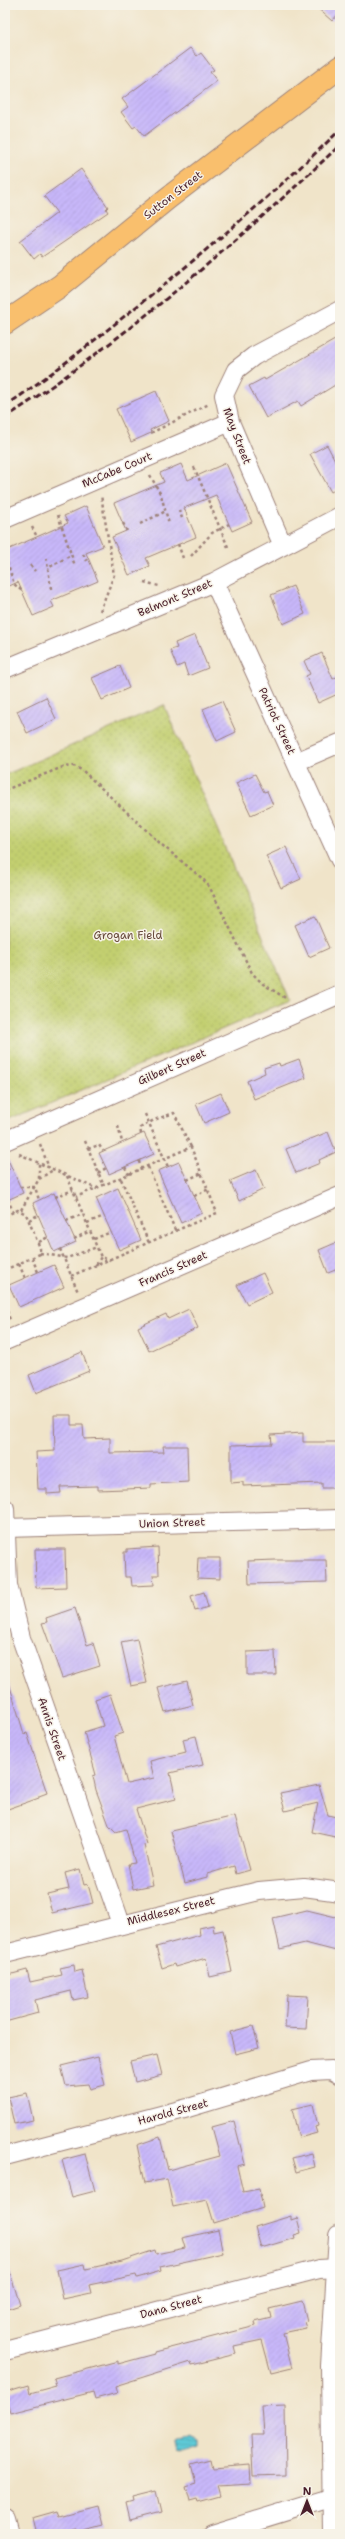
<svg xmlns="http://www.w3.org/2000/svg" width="345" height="2539" font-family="'Shantell Sans',sans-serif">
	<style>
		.park { fill: url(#park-dots); stroke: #86774e }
		.water { fill: url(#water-rules); stroke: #547481 }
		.building { fill: url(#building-hatch) }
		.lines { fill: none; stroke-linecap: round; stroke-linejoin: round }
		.minor-casing { stroke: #9d827a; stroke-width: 20 }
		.tertiary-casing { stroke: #9d827a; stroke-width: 24 }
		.trunk-casing { stroke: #9d827a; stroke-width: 24 }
		.path { stroke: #9d827a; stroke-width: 2.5; stroke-dasharray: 3 3; stroke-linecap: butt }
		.minor { stroke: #fff; stroke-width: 18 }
		.tertiary { stroke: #fff; stroke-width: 22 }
		.trunk { stroke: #f9bf6d; stroke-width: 22 }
		.rail { stroke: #4a1f2b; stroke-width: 3; stroke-dasharray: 6 3; stroke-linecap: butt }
		.labels { text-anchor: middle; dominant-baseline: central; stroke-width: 3; stroke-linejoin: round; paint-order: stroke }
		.street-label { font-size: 11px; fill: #4a1f2b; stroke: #f7f3e8 }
		.park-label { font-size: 11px; fill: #684b3c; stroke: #f7f3e8 }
	</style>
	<defs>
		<pattern id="park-dots" width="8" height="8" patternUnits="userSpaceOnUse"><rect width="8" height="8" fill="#c2cf70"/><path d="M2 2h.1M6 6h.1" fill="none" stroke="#a8b161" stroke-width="1.8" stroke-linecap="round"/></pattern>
		<pattern id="water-rules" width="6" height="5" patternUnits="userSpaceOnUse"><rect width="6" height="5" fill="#5ecad7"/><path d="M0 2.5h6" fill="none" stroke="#53adb9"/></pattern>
		<pattern id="building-hatch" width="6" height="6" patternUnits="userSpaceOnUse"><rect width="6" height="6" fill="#c8b8fa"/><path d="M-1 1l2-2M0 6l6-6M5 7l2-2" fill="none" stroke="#ad9ed6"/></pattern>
	</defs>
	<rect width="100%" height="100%" fill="#f7f3e8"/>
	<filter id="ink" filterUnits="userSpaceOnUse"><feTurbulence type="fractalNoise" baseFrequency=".025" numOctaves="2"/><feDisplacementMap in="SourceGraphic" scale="8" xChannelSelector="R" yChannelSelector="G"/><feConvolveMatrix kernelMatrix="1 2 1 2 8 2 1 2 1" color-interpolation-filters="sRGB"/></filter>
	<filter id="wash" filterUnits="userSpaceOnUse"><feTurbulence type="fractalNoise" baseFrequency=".012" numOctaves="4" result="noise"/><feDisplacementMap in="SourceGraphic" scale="16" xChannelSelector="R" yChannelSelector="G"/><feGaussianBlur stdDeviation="0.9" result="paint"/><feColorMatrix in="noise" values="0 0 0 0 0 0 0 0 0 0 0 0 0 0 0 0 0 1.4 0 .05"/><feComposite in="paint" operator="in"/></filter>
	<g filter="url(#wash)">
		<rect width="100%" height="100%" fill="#f0e4c9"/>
		<path class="park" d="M164,705L290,1000L5,1123V775Z"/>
		<path class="water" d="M191,2437L199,2441V2448L181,2454L177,2453L175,2444Z"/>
		<g id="blocks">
			<path class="building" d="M314,5H340V12L332,21Z
				M190,48L197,56L201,53L214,70L210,72L217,81L144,136L136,126L133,128L121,112L128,107L122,99Z
				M81,169L108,207L106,209L108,212L42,257L40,254L34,259L20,241L57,213L44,196Z
				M340,337V382L301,406L298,401L266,418L249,386L264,378L265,380Z
				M156,391L169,421L150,430L151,433L131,442L116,409Z
				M327,445L340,470V487L331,492L310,454Z
				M226,463L252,522L232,531L216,495L184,508L196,537L146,558L150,566L129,575L112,537L126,531L114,503L164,482L160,473L181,464L188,480Z
				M86,506L103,546L86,553L98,581L51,601L54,607L33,616L18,582L5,588V551L68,523L64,516Z
				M293,586L305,614L283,624L271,595Z
				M195,635L208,668L188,676L184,664L177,667L170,650L177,648L175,643Z
				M322,653L333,679L340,675V693L318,703L306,676L310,674L304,661Z
				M120,666L129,688L102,700L92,678Z
				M46,697L56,719L27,733L17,711Z
				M222,701L236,732L217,741L203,709Z
				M255,774L264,792L267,791L273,805L251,815L236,783Z
				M286,847L301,879L281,888L266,856Z
				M315,916L329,948L309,957L295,925Z
				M299,1059L306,1078L254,1099L247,1081L265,1073L264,1068L279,1063L280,1066Z
				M221,1093L229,1112L204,1123L196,1104Z
				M328,1132L336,1152L319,1160L320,1163L296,1173L286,1149Z
				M144,1133L154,1154L109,1174L99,1153Z
				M5,1153L23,1193L5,1201Z
				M179,1162L202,1213L181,1223L158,1171Z
				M256,1170L264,1189L239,1201L230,1181Z
				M118,1188L141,1240L119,1250L96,1198Z
				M54,1193L76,1242L54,1252L33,1203Z
				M340,1241V1268L328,1273L319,1250Z
				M54,1265L64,1287L19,1307L9,1285Z
				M263,1273L272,1292L247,1304L237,1285Z
				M189,1309L198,1328L149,1351L138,1327L166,1314L168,1319Z
				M82,1352L89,1371L36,1393L29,1375Z
				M54,1415H71V1425H83L84,1439L110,1438V1453L164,1452L163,1446H187L188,1482L151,1484V1488L98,1490V1486L60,1487L61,1493L47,1494V1489H38L36,1452L55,1451Z
				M303,1433V1442H340V1488H322V1483L243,1486V1482L231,1483V1445L272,1444L271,1435Z
				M158,1547L159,1575H153L154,1585L132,1586L131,1577H125L124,1552H127V1549Z
				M35,1549H65L66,1587L36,1588Z
				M198,1558H220V1579L197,1578Z
				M276,1560H326L327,1582L249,1584L248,1561Z
				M204,1592L208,1607L195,1611L191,1596Z
				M75,1608L87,1645L93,1643L100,1666L62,1678L42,1623L47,1622L46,1618Z
				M137,1639L147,1683L131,1686L121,1642Z
				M275,1651L276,1675H247V1652Z
				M187,1681L193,1705L165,1712L158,1688Z
				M9,1683L24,1734L27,1733L47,1793L39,1796V1798L5,1810V1684Z
				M110,1694L123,1733L114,1736L127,1784L154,1778L150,1761L186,1752L183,1739L196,1736L203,1765L170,1773L176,1799L136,1809L147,1844L144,1845L153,1885L133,1889L128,1864L135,1863L126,1829L116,1832L109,1825L96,1790L93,1776L96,1775L84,1732L103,1726L95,1699Z
				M319,1785L328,1815L340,1818V1838L312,1832L318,1803L285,1811L280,1793Z
				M235,1816L250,1870L236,1874L234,1866L207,1874V1877L185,1883L171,1831Z
				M80,1869L84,1885L88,1884L93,1903L52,1913L47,1894L69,1889L65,1873Z
				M307,1910L340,1918V1952L305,1943L280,1949L273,1918Z
				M213,1925L214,1932L223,1930L232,1972L210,1977L206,1958L175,1967L174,1964L162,1968L156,1947L200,1935L199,1928Z
				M74,1965L75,1972L82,1970L88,1997L73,2000L71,1991L35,2000L38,2013L5,2022V1976L27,1970L30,1982L62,1975L60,1968Z
				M287,1995L308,1996L306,2029L285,2028Z
				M253,2026L259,2048L235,2054L230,2032Z
				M157,2055L162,2075L135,2082L130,2061Z
				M98,2057L105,2085L90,2089L88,2084L66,2086L61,2066Z
				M27,2093L33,2120L14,2124L8,2097Z
				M313,2104L318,2126L315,2127L317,2133L299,2138L292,2109Z
				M234,2121L245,2164L237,2166L243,2192L259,2189L263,2208L214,2223L207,2200L173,2207L167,2179L145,2183L137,2145L160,2137L168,2170L220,2156L212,2127Z
				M312,2153L315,2167L296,2172L292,2158Z
				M85,2154L95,2191L72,2197L62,2160Z
				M291,2216V2220L297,2218L301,2233L294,2235L295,2238L261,2248L255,2227Z
				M218,2230L223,2253L160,2267L161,2271L137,2278L136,2275L89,2285L91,2293L63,2299L57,2270L85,2264L86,2269L122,2261L155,2250L156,2254L185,2248L182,2238Z
				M8,2266L20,2305L5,2310V2267Z
				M302,2301L307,2321L304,2322L306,2328L283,2333L292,2368L271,2373L262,2340L234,2346L236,2354L192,2365L191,2362L115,2386L117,2393L95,2399L93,2392L10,2413L5,2392L28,2385L30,2393L56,2386L54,2378L118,2361V2364L155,2354L154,2352L256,2326L255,2322L271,2318L269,2309Z
				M285,2406L286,2475L253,2476L251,2434H264L262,2407Z
				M210,2459L212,2468L250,2465L251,2484L217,2486L220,2497L198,2503L197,2500L190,2502L186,2487L196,2484L191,2464Z
				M156,2491L161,2512L130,2520L126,2503L133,2501L132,2497Z
				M98,2506L103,2526L76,2533V2529L57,2534H36L32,2518L57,2511L59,2516Z"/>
		</g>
	</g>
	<g filter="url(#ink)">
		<use href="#blocks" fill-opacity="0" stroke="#9d827a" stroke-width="1"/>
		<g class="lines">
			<g class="minor-casing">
				<path id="minor" d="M5,519L230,422
					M283,546L230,422L224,395L236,370L254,356L340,310
					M214,582L340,860
					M5,669L214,582L340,516
					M296,762L340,743
					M5,1141L340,994
					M5,1341L340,1196
					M5,1508L8,1585L21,1638L121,1924
					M5,1528L340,1519
					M5,1954L259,1891L304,1887L340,1892
					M5,2156L188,2108L311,2071L331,2070L340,2075
					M5,2351L319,2269L338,2268
					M5,2519L9,2534
					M212,2534L333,2497"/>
			</g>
			<g class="tertiary-casing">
				<path id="tertiary" d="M334,2534L332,2366L340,2236"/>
			</g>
			<g class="trunk-casing">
				<path id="trunk" d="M5,323L60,286L168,198L340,67"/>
			</g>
			<path class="path" d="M151,433L209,404
				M194,467L228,547
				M150,475L161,495L169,524
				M179,510L182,518
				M58,515L75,566
				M123,523L127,531
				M140,524L166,511
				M32,527L37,537
				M178,544L183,558
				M83,554L87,561
				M5,556L14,584L22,591
				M191,556L212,533L229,524
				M46,558L48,568
				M30,565L35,571
				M144,582L159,586
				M51,589L48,568L71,555
				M100,611L114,575L101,495
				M5,790L63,767L74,766L83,771L162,845L203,879L210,888L252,973L263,984L287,999
				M145,1114L168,1167
				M118,1126L122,1142
				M141,1134L140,1128L154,1120L174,1113L191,1147
				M85,1141L104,1186
				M40,1144L49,1168
				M88,1149L99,1145L103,1151
				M19,1154L97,1189
				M139,1161L141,1170
				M5,1162L9,1171
				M125,1167L129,1175
				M148,1167L176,1232
				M98,1173L106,1168
				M67,1176L101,1257L110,1260
				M39,1179L53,1170
				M121,1179L149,1243
				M187,1180L202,1173
				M20,1187H35L39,1200
				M194,1196L209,1189
				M55,1197L73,1190
				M8,1199L13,1212
				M21,1210L39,1179V1163
				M5,1216L18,1210L26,1214L40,1248V1254L5,1270
				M29,1220L38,1215
				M66,1221L83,1214
				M87,1223L104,1216
				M74,1239L90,1231
				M94,1239L111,1232
				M39,1242L48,1237
				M60,1249L78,1292
				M40,1253L67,1258L97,1247
				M32,1258L38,1272
				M19,1264L25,1278
				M96,1265L101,1257
				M71,1276L217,1213L191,1147L76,1197
				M5,1305L10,1320"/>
			<use href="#minor" class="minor"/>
			<use href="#tertiary" class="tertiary"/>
			<use href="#trunk" class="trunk"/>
			<path class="rail" d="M5,406C49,377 90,344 131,311C203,254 273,194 340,130
				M5,418C124,340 237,242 340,145"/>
		</g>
	</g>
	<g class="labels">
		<g class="street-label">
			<text transform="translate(173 195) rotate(-38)">Sutton Street</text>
			<text transform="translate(237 436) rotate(69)">May Street</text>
			<text transform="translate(117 470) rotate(-23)">McCabe Court</text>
			<text transform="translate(175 598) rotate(-23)">Belmont Street</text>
			<text transform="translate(277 721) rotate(65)">Patriot Street</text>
			<text transform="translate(172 1067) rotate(-24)">Gilbert Street</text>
			<text transform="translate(173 1269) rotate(-24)">Francis Street</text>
			<text transform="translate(172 1523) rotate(-2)">Union Street</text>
			<text transform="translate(52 1729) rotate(71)">Annis Street</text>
			<text transform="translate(171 1911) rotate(-14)">Middlesex Street</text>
			<text transform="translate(173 2112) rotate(-15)">Harold Street</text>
			<text transform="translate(171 2307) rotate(-15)">Dana Street</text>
		</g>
		<g class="park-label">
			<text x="128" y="935">Grogan Field</text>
		</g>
	</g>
	<rect width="345" height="2539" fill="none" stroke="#f7f3e8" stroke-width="20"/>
	<g transform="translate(307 2501)" stroke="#f7f3e8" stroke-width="3" paint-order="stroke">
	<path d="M0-3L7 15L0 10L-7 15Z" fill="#4a1f2b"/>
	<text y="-6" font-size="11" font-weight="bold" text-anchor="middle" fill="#4a1f2b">N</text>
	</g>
</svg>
